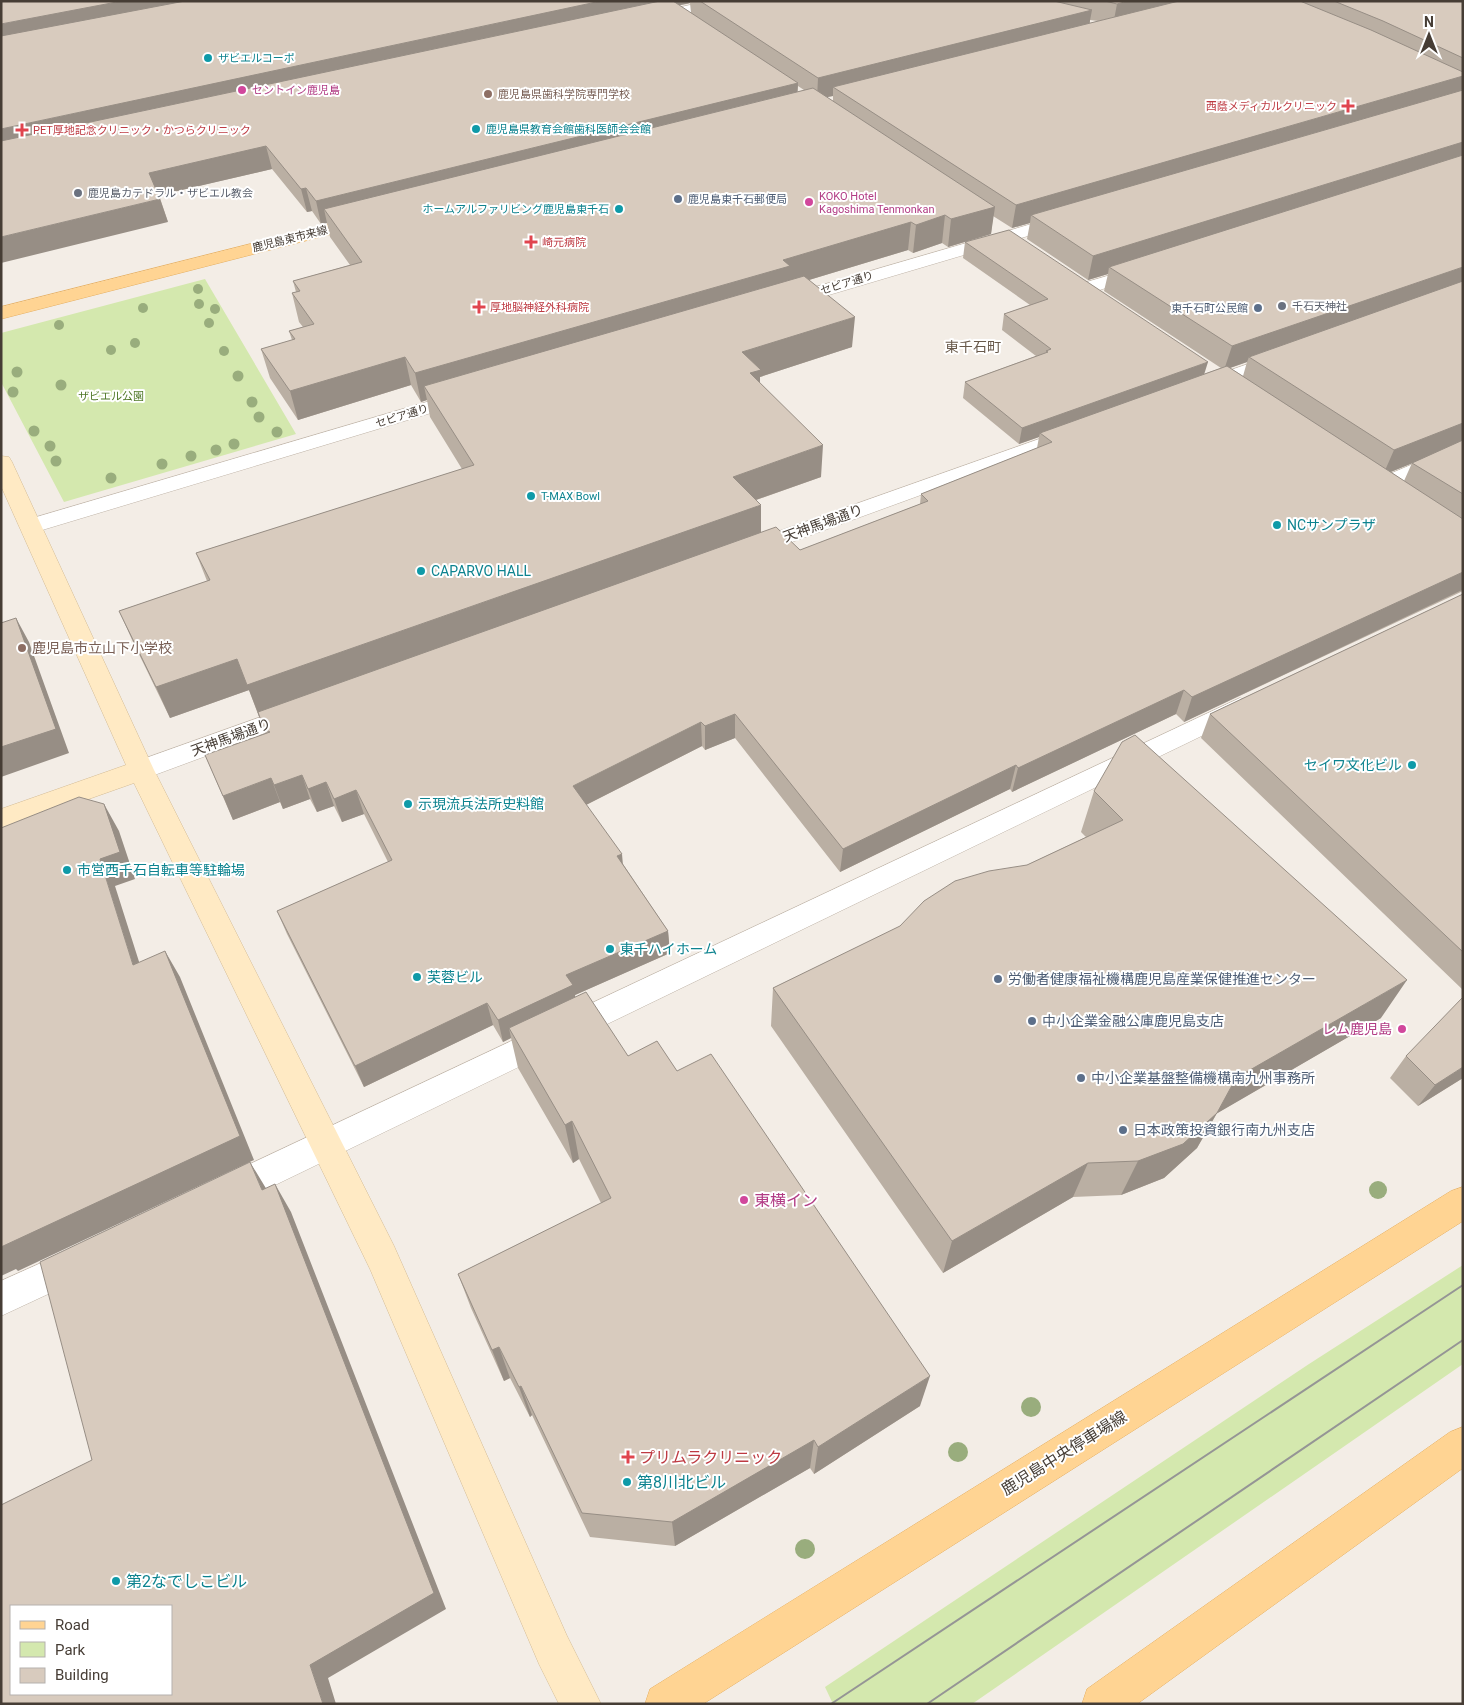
<svg xmlns="http://www.w3.org/2000/svg" width="1464" height="1705" font-family="Roboto,'Noto Sans JP',sans-serif">
	<style>
		.green { fill: #d4e8ae }
		.lines { fill: none; stroke-linecap: round; stroke-linejoin: round }
		.street-casing { stroke: #bfb4a8; stroke-width: 1 }
		.secondary-casing { stroke: #d4bc95; stroke-width: 1 }
		.primary-casing { stroke: #e5af62; stroke-width: 1 }
		.street { fill: #fff; fill-rule: evenodd }
		.secondary { fill: #ffeac4; fill-rule: evenodd }
		.primary { fill: #ffd493; fill-rule: evenodd }
		.tram { stroke: #959595; stroke-width: 2 }
		.tree { fill: #99ad7d }
		.wall { fill: #baafa3; fill-rule: evenodd }
		.shaded-wall { fill: #978e85 }
		.building { fill: #d8cbbe; stroke: #978e85; fill-rule: evenodd }
		.culture-dot { fill: #0f9aa8; stroke: #fff; stroke-width: 2 }
		.hotel-dot { fill: #d1479c; stroke: #fff; stroke-width: 2 }
		.education-dot { fill: #8d6e63; stroke: #fff; stroke-width: 2 }
		.health-dot { fill: #e0444e; stroke: #fff; stroke-width: 2 }
		.worship-dot { fill: #6b7280; stroke: #fff; stroke-width: 2 }
		.service-dot { fill: #5c6f8a; stroke: #fff; stroke-width: 2 }
		.labels { text-anchor: middle; dominant-baseline: central; stroke-width: 4; stroke-linejoin: round; paint-order: stroke }
		.far-culture-label { font-size: 11px; fill: #0d838f; stroke: #fff; text-anchor: start }
		.far-hotel-label { font-size: 11px; fill: #b23c85; stroke: #fff; text-anchor: start }
		.far-education-label { font-size: 11px; fill: #785e54; stroke: #fff; text-anchor: start }
		.far-health-label { font-size: 11px; fill: #be3a42; stroke: #fff; text-anchor: start }
		.far-worship-label { font-size: 11px; fill: #5b616d; stroke: #fff; text-anchor: start }
		.far-service-label { font-size: 11px; fill: #4e5e75; stroke: #fff; text-anchor: start }
		.far-street-label { font-size: 11px; fill: #463d35; stroke: #fff }
		.far-park-label { font-size: 11px; fill: #4f7827; stroke: #fff }
		.far-quarter-label { font-size: 14px; fill: #695a4c; stroke: #fff }
		.street-label { font-size: 14px; fill: #463d35; stroke: #fff }
		.culture-label { font-size: 14px; fill: #0d838f; stroke: #fff; text-anchor: start }
		.education-label { font-size: 14px; fill: #785e54; stroke: #fff; text-anchor: start }
		.service-label { font-size: 14px; fill: #4e5e75; stroke: #fff; text-anchor: start }
		.hotel-label { font-size: 14px; fill: #b23c85; stroke: #fff; text-anchor: end }
		.near-hotel-label { font-size: 16px; fill: #b23c85; stroke: #fff; text-anchor: start }
		.near-street-label { font-size: 16px; fill: #463d35; stroke: #fff }
		.near-health-label { font-size: 16px; fill: #be3a42; stroke: #fff; text-anchor: start }
		.near-culture-label { font-size: 16px; fill: #0d838f; stroke: #fff; text-anchor: start }
	</style>
	<rect width="100%" height="100%" fill="#f3ede6"/>
	<path class="green" d="M205,279L296,434L64,502L1,382V333Z
		M1463,1265V1364L972,1704H833L825,1687L1309,1364Z"/>
	<g class="lines">
		<g class="street-casing">
			<path id="street" d="M708,1H736L729,5L650,22L645,21L643,18L645,15Z
				M1066,214L1072,215L1075,219L1072,223L795,305L788,307L781,305L779,301L781,297Z
				M1141,266L1147,267L1150,271L1147,275L1087,294L1080,292L1078,288L1080,284Z
				M1280,353L1287,355L1290,359L1287,363L1203,392L1196,390L1193,386L1196,382Z
				M464,391L471,393L474,397L471,401L39,531L31,533L23,531L20,526L23,521Z
				M1073,427L1080,429L1083,433L1080,437L759,554L751,556L743,554L740,549L743,544Z
				M1463,443V457L1389,491L1381,493L1373,491L1370,486L1373,481Z
				M1240,698L1249,701L1253,707L1249,713L238,1203L226,1207L214,1203L210,1192L214,1181Z
				M297,704L306,707L310,713L306,719L141,780L132,777L128,770L132,763Z
				M79,1246L91,1250L96,1262L91,1274L1,1316V1281Z"/>
		</g>
		<g class="secondary-casing">
			<path id="secondary" d="M1,456L9,457L12,462L154,770L394,1246L567,1636L601,1704H559L539,1664L370,1269L134,783L1,830V809L126,765L1,486Z"/>
		</g>
		<g class="primary-casing">
			<path id="primary" d="M365,215L371,216L374,220L371,224L1,319V307Z
				M1463,1187V1221L703,1704H645L650,1689L1451,1191Z
				M1463,1427V1468L1137,1704H1082L1087,1689L1450,1432Z"/>
		</g>
		<use href="#street" class="street"/>
		<use href="#secondary" class="secondary"/>
		<use href="#primary" class="primary"/>
		<path class="tram" d="M831,1704L1463,1285
			M927,1704L1463,1340"/>
	</g>
	<g class="tree">
		<circle cx="198" cy="289" r="5"/>
		<circle cx="199" cy="304" r="5"/>
		<circle cx="143" cy="308" r="5"/>
		<circle cx="215" cy="309" r="5"/>
		<circle cx="209" cy="323" r="5"/>
		<circle cx="59" cy="325" r="5"/>
		<circle cx="135" cy="343" r="5"/>
		<circle cx="111" cy="350" r="5"/>
		<circle cx="224" cy="351" r="5"/>
		<circle cx="17" cy="372" r="5.5"/>
		<circle cx="238" cy="376" r="5.5"/>
		<circle cx="61" cy="385" r="5.5"/>
		<circle cx="13" cy="392" r="5.5"/>
		<circle cx="252" cy="402" r="5.5"/>
		<circle cx="259" cy="417" r="5.5"/>
		<circle cx="34" cy="431" r="5.5"/>
		<circle cx="277" cy="432" r="5.5"/>
		<circle cx="234" cy="444" r="5.5"/>
		<circle cx="50" cy="446" r="5.5"/>
		<circle cx="216" cy="450" r="5.5"/>
		<circle cx="191" cy="456" r="5.5"/>
		<circle cx="56" cy="461" r="5.5"/>
		<circle cx="162" cy="464" r="5.5"/>
		<circle cx="111" cy="478" r="5.5"/>
		<circle cx="1378" cy="1190" r="9"/>
		<circle cx="1031" cy="1407" r="10"/>
		<circle cx="958" cy="1452" r="10"/>
		<circle cx="805" cy="1549" r="10"/>
	</g>
	<path class="wall" d="M1,1H1463V87L1461,90H1463V591L1184,722L1176,714L1012,792L1010,789L840,872L735,738L705,750L702,746L586,805L623,864L668,931L670,953L575,995V997L628,1056L677,1071L920,1406L814,1474L810,1468L675,1546L590,1537L532,1415L530,1417L510,1378L504,1381L471,1308L458,1274L601,1203L579,1159L573,1163L518,1068L511,1038L503,1042L493,1025L364,1087L287,934L277,911L388,862L364,814L342,822L334,806L317,812L310,799L283,809L280,802L233,820L205,755L265,733L249,690L170,718L133,642L119,611L207,581L196,553L462,469L430,417L427,400L421,402L411,385L298,420L270,378L261,349L292,340L289,331L303,327L299,322L292,293L296,292L293,281L350,265L330,237L327,223L321,224L312,211L307,212L272,169L159,195L168,222ZM690,3L691,13L679,5L687,4ZM1090,20L1098,21L1090,23ZM798,86L804,90L797,92ZM833,96V101L826,97ZM993,216L1012,228L1030,223L1027,239L1088,280L1108,274L1104,291L1221,368L1204,374L965,242L963,258L1030,305L1004,314L1002,330L1036,356L965,382L963,398L1019,444L1039,437L1037,448L921,494L920,504L800,550L761,533L756,500L821,477L760,384V377L852,347L809,280L908,250L913,253L942,243L948,247L991,234ZM1247,362L1243,376L1230,368ZM1412,463L1404,481L1391,472Z
		M1463,594V990L1201,738L1210,714Z
		M1094,791L1381,1018L1217,1113L1197,1148L1164,1178L1121,1195L1073,1197L943,1273L771,1026L773,988L1027,865L1086,837L1081,832Z
		M1406,1056L1463,1078L1418,1106L1390,1078Z"/>
	<path class="shaded-wall" d="M122,1H236L1,47V24Z
		M601,1H657V10L1,154V129Z
		M676,1H690V3L676,6Z
		M1128,1H1204L1113,25L1117,4Z
		M1092,10L1088,31L833,87V96L817,99L818,78Z
		M1463,76V87L1459,96L1031,215L1030,223L1012,228L1016,205Z
		M798,83L797,105L324,209L327,223L321,224L316,201Z
		M1463,142V162L1109,267L1108,274L1088,280L1093,256Z
		M266,146L272,169L156,196L149,173Z
		M306,188L312,211L307,212L301,189Z
		M160,199L168,222L1,263V237Z
		M995,207L991,234L948,247L951,219Z
		M945,215L942,243L913,253L916,225Z
		M911,222L908,250L789,286L424,386L427,400L421,402L415,373L783,260Z
		M1463,267V287L1249,357L1247,362L1224,370L1232,346Z
		M855,317L852,347L760,377V401L742,352Z
		M405,357L411,385L298,420L290,391Z
		M1208,362L1203,378L1040,433L1039,437L1019,444L1022,428Z
		M1463,423V443L1383,475L1394,450Z
		M823,445L821,477L733,508V477Z
		M761,505V536L259,716L247,685Z
		M1463,572L1462,590L1184,722L1192,697Z
		M16,618L29,642L69,753L1,777V747Z
		M237,659L249,690L170,718L156,687Z
		M1184,690L1176,714L1012,792L1018,768Z
		M735,714V738L705,750V726Z
		M701,722L702,746L576,810L573,786Z
		M1016,765L1010,789L840,872L843,849Z
		M302,775L310,799L283,809L274,785Z
		M271,778L280,802L233,820L223,796Z
		M326,782L334,806L317,812L308,789Z
		M356,790L364,814L342,822L334,799Z
		M104,804L119,831L135,879L115,886L148,990L133,965L100,859Z
		M622,854L624,877L617,856Z
		M668,931L670,953L575,995L577,1008L509,1028L511,1038L503,1042L498,1020L566,975Z
		M165,951L180,977L254,1160L18,1271L16,1269L1,1276V1247Z
		M1407,980L1381,1018L1216,1114L1236,1078Z
		M487,1003L493,1025L364,1087L355,1066Z
		M1463,1067V1078L1418,1106L1435,1085Z
		M1217,1113L1197,1148L1164,1178L1121,1195L1138,1161Z
		M572,1121L579,1159L573,1163L565,1125Z
		M250,1162L267,1190H262Z
		M1088,1163L1073,1197L943,1273L952,1241Z
		M275,1184L291,1212L446,1609L328,1678L336,1704H323L310,1665Z
		M499,1347L510,1378L504,1381L492,1350Z
		M930,1376L920,1406L814,1474L818,1447Z
		M521,1386L532,1415L530,1417L519,1387Z
		M814,1440L810,1468L675,1546L672,1522Z"/>
	<path class="building" d="M1,1H122L1,24Z
		M185,1H601L1,129V36Z
		M660,1H673L798,83L316,201L306,188L301,189L266,146L149,173L160,199L1,237V141Z
		M700,1H1054L1092,10L818,78Z
		M1105,1H1128L1117,4Z
		M1179,1H1300L1371,30L1463,72V76L1016,205L833,87Z
		M1334,1H1463V58L1383,21Z
		M813,88L995,207L951,219L945,215L916,225L911,222L783,260L790,266L415,373L405,357L290,391L261,349L295,339L289,331L314,324L292,293L300,291L293,281L362,262L324,209Z
		M1463,90V142L1093,256L1031,215Z
		M1463,155V267L1232,346L1109,267Z
		M1009,230L1208,362L1022,428L965,382L1048,352L1046,351L1051,349L1004,314L1048,299L965,242Z
		M804,276L855,317L742,352L761,370L750,373L823,445L733,477L761,505L247,685L237,659L156,687L119,611L210,580L196,553L474,465L424,386Z
		M1463,281V423L1394,450L1249,357Z
		M1227,366L1463,519V572L1192,697L1184,690L1018,768L1016,765L843,849L735,714L705,726L701,722L573,786L622,854L617,856L668,931L566,975L573,985L498,1020L487,1003L355,1066L277,911L392,860L356,790L334,799L326,782L308,789L302,775L274,785L271,778L223,796L205,755L270,732L264,729L258,712L776,527L800,550L928,501L921,494L1052,442L1040,433Z
		M1463,440V494L1412,463Z
		M1463,594V952L1210,714Z
		M16,618L56,729L1,747V623Z
		M1135,735L1407,980L1236,1078L1217,1113L1183,1144L1138,1161L1088,1163L952,1241L773,988L900,926L924,901L955,881L989,871L1027,865L1123,820L1094,791L1122,742Z
		M79,797L104,804L120,852L100,859L133,965L165,951L240,1136L1,1247V828Z
		M586,992L628,1056L657,1041L677,1071L711,1054L930,1376L818,1447L814,1440L672,1522L582,1513L521,1386L519,1387L499,1347L492,1350L458,1274L611,1198L572,1121L565,1125L509,1028Z
		M1463,997V1067L1435,1085L1406,1056Z
		M250,1162L262,1190L275,1184L434,1593L310,1665L323,1704H1V1505L92,1460L40,1262ZM11,1606H171V1694H11Z"/>
	<g class="culture-dot">
		<circle cx="208" cy="58" r="5"/>
		<circle cx="476" cy="129" r="5"/>
		<circle cx="619" cy="209" r="5"/>
		<circle cx="531" cy="496" r="5"/>
		<circle cx="1277" cy="525" r="5"/>
		<circle cx="421" cy="571" r="5"/>
		<circle cx="1412" cy="765" r="5"/>
		<circle cx="408" cy="804" r="5"/>
		<circle cx="67" cy="870" r="5"/>
		<circle cx="610" cy="949" r="5"/>
		<circle cx="417" cy="977" r="5"/>
		<circle cx="627" cy="1482" r="5"/>
		<circle cx="116" cy="1581" r="5"/>
	</g>
	<g class="hotel-dot">
		<circle cx="242" cy="90" r="5"/>
		<circle cx="809" cy="202" r="5"/>
		<circle cx="1402" cy="1029" r="5"/>
		<circle cx="744" cy="1200" r="5"/>
	</g>
	<g class="education-dot">
		<circle cx="488" cy="94" r="5"/>
		<circle cx="22" cy="648" r="5"/>
	</g>
	<g class="health-dot">
		<path d="M1345.5 98.5h5v5h5v5h-5v5h-5v-5h-5v-5h5z"/>
		<path d="M19.5 122.5h5v5h5v5h-5v5h-5v-5h-5v-5h5z"/>
		<path d="M528.5 234.5h5v5h5v5h-5v5h-5v-5h-5v-5h5z"/>
		<path d="M476.5 299.5h5v5h5v5h-5v5h-5v-5h-5v-5h5z"/>
		<path d="M625.5 1449.5h5v5h5v5h-5v5h-5v-5h-5v-5h5z"/>
	</g>
	<g class="worship-dot">
		<circle cx="78" cy="193" r="5"/>
		<circle cx="1282" cy="306" r="5"/>
	</g>
	<g class="service-dot">
		<circle cx="678" cy="199" r="5"/>
		<circle cx="1258" cy="308" r="5"/>
		<circle cx="998" cy="979" r="5"/>
		<circle cx="1032" cy="1021" r="5"/>
		<circle cx="1081" cy="1078" r="5"/>
		<circle cx="1123" cy="1130" r="5"/>
	</g>
	<g class="labels">
		<g class="far-culture-label">
			<text x="218" y="58">ザビエルコーポ</text>
			<text x="486" y="129">鹿児島県教育会館歯科医師会会館</text>
			<text x="609" y="209" text-anchor="end">ホームアルファリビング鹿児島東千石</text>
			<text x="541" y="496">T-MAX Bowl</text>
		</g>
		<g class="far-hotel-label">
			<text x="252" y="90">セントイン鹿児島</text>
			<text x="819" y="196">KOKO Hotel<tspan x="819" dy="13">Kagoshima Tenmonkan</tspan></text>
		</g>
		<g class="far-education-label">
			<text x="498" y="94">鹿児島県歯科学院専門学校</text>
		</g>
		<g class="far-health-label">
			<text x="1337" y="106" text-anchor="end">西蔭メディカルクリニック</text>
			<text x="33" y="130">PET厚地記念クリニック・かつらクリニック</text>
			<text x="542" y="242">崎元病院</text>
			<text x="490" y="307">厚地脳神経外科病院</text>
		</g>
		<g class="far-worship-label">
			<text x="88" y="193">鹿児島カテドラル・ザビエル教会</text>
			<text x="1292" y="306">千石天神社</text>
		</g>
		<g class="far-service-label">
			<text x="688" y="199">鹿児島東千石郵便局</text>
			<text x="1248" y="308" text-anchor="end">東千石町公民館</text>
		</g>
		<g class="far-street-label">
			<text transform="translate(290 239) rotate(-14)">鹿児島東市来線</text>
			<text transform="translate(847 283) rotate(-17)">セピア通り</text>
			<text transform="translate(402 416) rotate(-17)">セピア通り</text>
		</g>
		<g class="far-park-label">
			<text x="111" y="396">ザビエル公園</text>
		</g>
		<g class="far-quarter-label">
			<text x="973" y="347">東千石町</text>
		</g>
		<g class="street-label">
			<text transform="translate(823 523) rotate(-20)">天神馬場通り</text>
			<text transform="translate(231 737) rotate(-20)">天神馬場通り</text>
		</g>
		<g class="culture-label">
			<text x="1287" y="525">NCサンプラザ</text>
			<text x="431" y="571">CAPARVO HALL</text>
			<text x="1402" y="765" text-anchor="end">セイワ文化ビル</text>
			<text x="418" y="804">示現流兵法所史料館</text>
			<text x="77" y="870">市営西千石自転車等駐輪場</text>
			<text x="620" y="949">東千ハイホーム</text>
			<text x="427" y="977">芙蓉ビル</text>
		</g>
		<g class="education-label">
			<text x="32" y="648">鹿児島市立山下小学校</text>
		</g>
		<g class="service-label">
			<text x="1008" y="979">労働者健康福祉機構鹿児島産業保健推進センター</text>
			<text x="1042" y="1021">中小企業金融公庫鹿児島支店</text>
			<text x="1091" y="1078">中小企業基盤整備機構南九州事務所</text>
			<text x="1133" y="1130">日本政策投資銀行南九州支店</text>
		</g>
		<g class="hotel-label">
			<text x="1392" y="1029">レム鹿児島</text>
		</g>
		<g class="near-hotel-label">
			<text x="754" y="1200">東横イン</text>
		</g>
		<g class="near-street-label">
			<text transform="translate(1064 1453) rotate(-32)">鹿児島中央停車場線</text>
		</g>
		<g class="near-health-label">
			<text x="639" y="1457">プリムラクリニック</text>
		</g>
		<g class="near-culture-label">
			<text x="637" y="1482">第8川北ビル</text>
			<text x="126" y="1581">第2なでしこビル</text>
		</g>
	</g>
	<rect width="1464" height="1705" fill="none" stroke="#463d35" stroke-width="5"/>
	<rect x="10" y="1605" width="162" height="90" fill="#ffffff" stroke="#b5b1ae"/>
	<rect x="20" y="1621" width="25" height="8" fill="#ffd493" stroke="#b5b1ae"/>
	<text x="55" y="1630" font-size="15" fill="#463d35">Road</text>
	<rect x="20" y="1642" width="25" height="15" fill="#d4e8ae" stroke="#b5b1ae"/>
	<text x="55" y="1655" font-size="15" fill="#463d35">Park</text>
	<rect x="20" y="1668" width="25" height="15" fill="#d8cbbe" stroke="#b5b1ae"/>
	<text x="55" y="1680" font-size="15" fill="#463d35">Building</text>
	<g transform="translate(1429 35)" stroke="#ffffff" stroke-width="4" paint-order="stroke">
	<path d="M0-4L9 19L0 12L-9 19Z" fill="#463d35"/>
	<text y="-8" font-size="14" font-weight="bold" text-anchor="middle" fill="#463d35">N</text>
	</g>
</svg>
